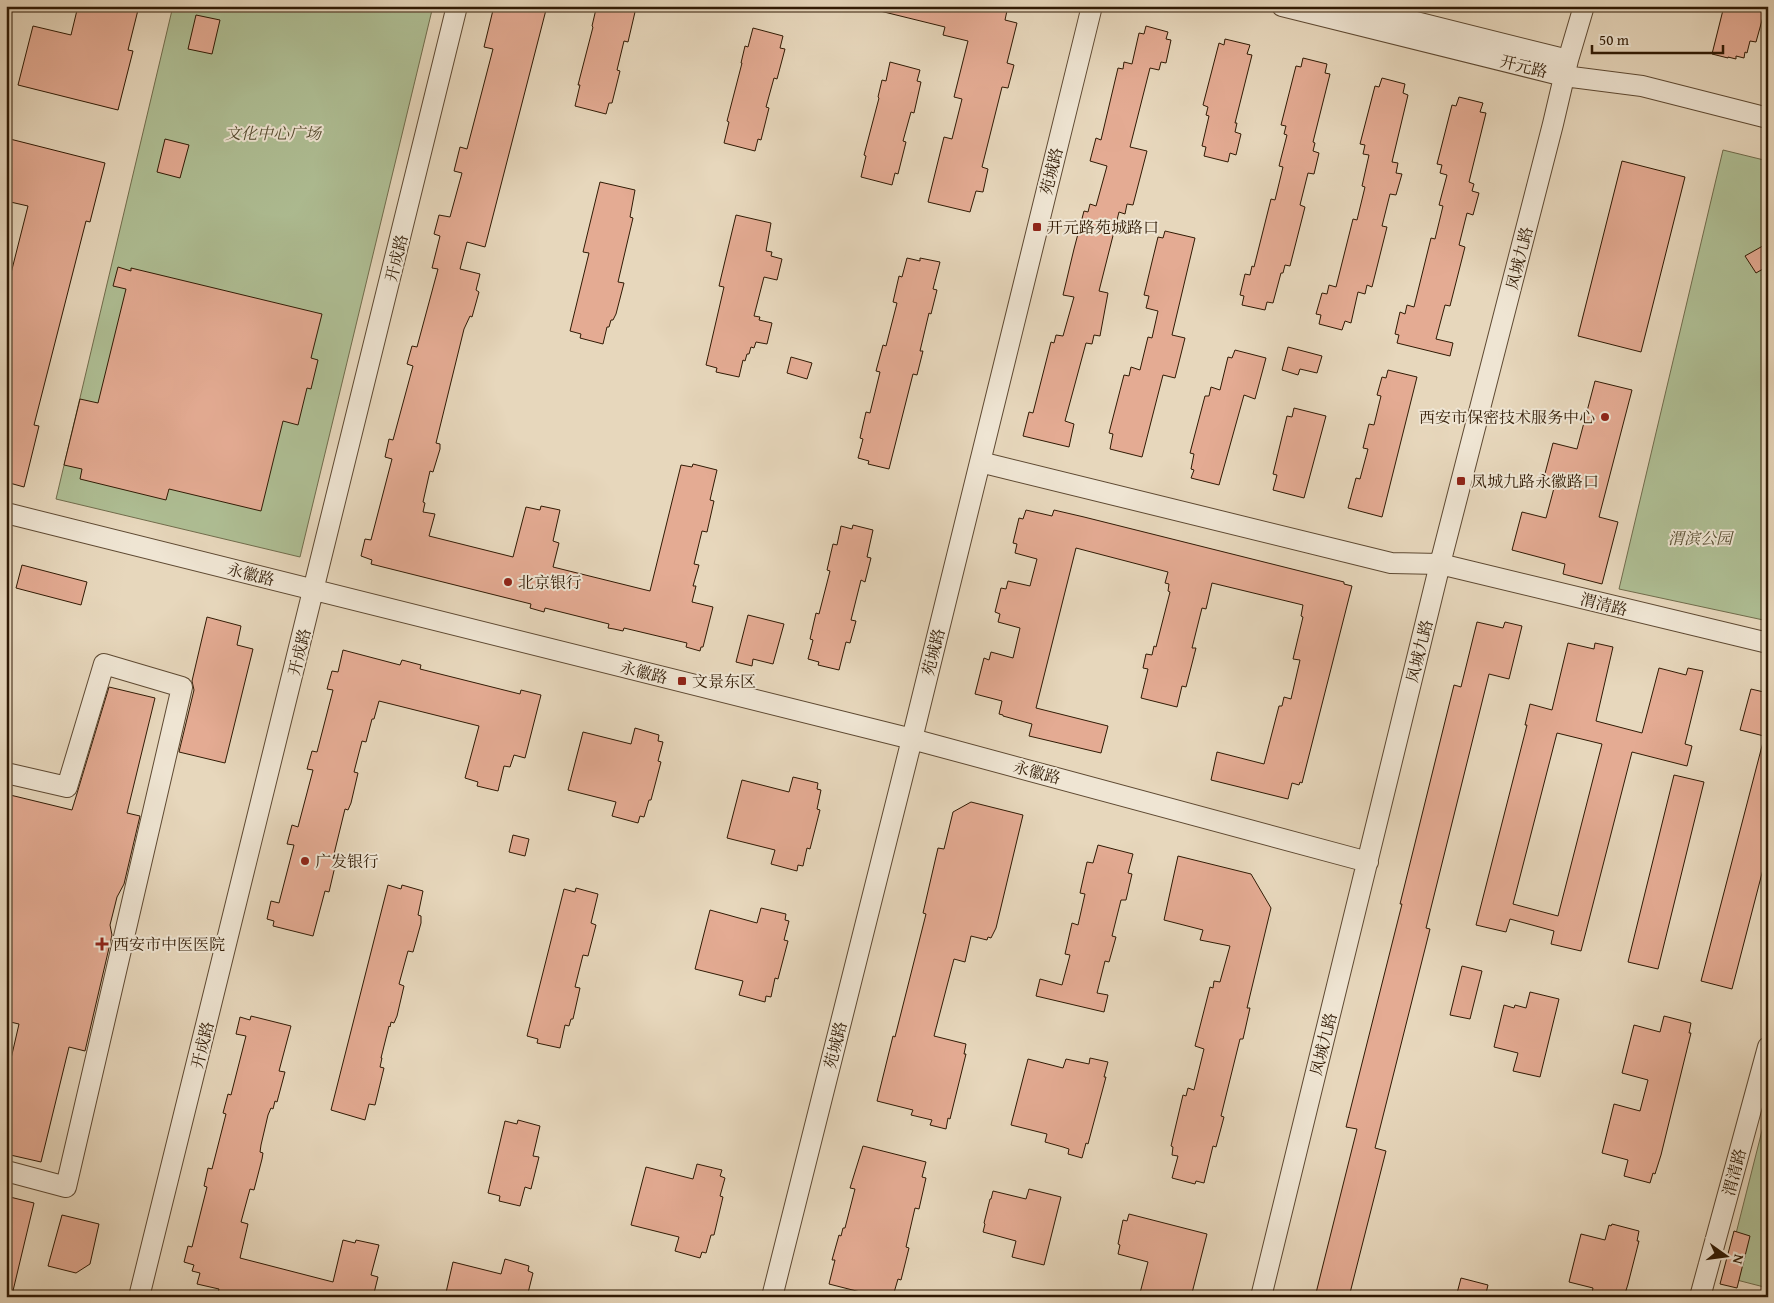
<svg xmlns="http://www.w3.org/2000/svg" width="1774" height="1303" font-family="'Gentium Book Plus','Noto Serif SC',serif">
	<style>
		.green { fill: #afbf95; stroke: #706c4c }
		.building { fill: #e4ab93; stroke: #301a04; fill-rule: evenodd }
		.lines { fill: none; stroke-linecap: round; stroke-linejoin: round }
		.minor-casing { stroke: #5e4932; stroke-width: 22 }
		.minor { stroke: #efe5d3; stroke-width: 20 }
		.poi-dot { fill: #8f2418; stroke: #efe5d3; stroke-width: 2 }
		.labels { text-anchor: middle; dominant-baseline: central; stroke-width: 4; stroke-linejoin: round; paint-order: stroke }
		.street-label { font-size: 16px; fill: #301a04; stroke: #efe5d3 }
		.park-label { font-size: 16px; font-style: italic; fill: #564c30; stroke: #efe5d3 }
		.poi-label { font-size: 16px; fill: #301a04; stroke: #efe5d3; text-anchor: start }
	</style>
	<rect width="100%" height="100%" fill="#e7d7bc"/>
	<filter id="stains"><feTurbulence type="fractalNoise" baseFrequency=".004" numOctaves="4"/><feColorMatrix values="0 0 0 0 .2 0 0 0 0 .09 0 0 0 0 .02 0 0 0 .5 -.17"/></filter>
	<radialGradient id="worn" r=".72"><stop offset=".6" stop-color="#630" stop-opacity="0"/><stop offset="1" stop-color="#630" stop-opacity=".3"/></radialGradient>
	<path class="green" d="M173,6H433L300,557L56,499Z
		M1723,150L1768,161V621L1619,589Z
		M1768,1107V1288L1725,1277Z"/>
	<path class="building" d="M78,6H139L128,50L133,51L118,110L18,85L33,26L71,35Z
		M494,6H547L485,247L467,242L460,269L480,274L476,290L479,292L472,317L470,316L464,329L436,443L440,444V449L433,472L430,471L423,502L425,503L423,512L435,514L429,536L513,557L526,507L540,510L541,506L560,510L553,541L559,543L553,567L650,591L681,465L692,467L693,464L717,470L710,500L714,501L707,532L702,531L694,564L699,565L693,586H696L692,602L713,607L703,647H701L700,651L686,647L687,643L624,628L623,631L614,629L608,628L609,624L545,608L544,612L530,608L531,604L371,564L372,560L361,556L365,539L371,540L392,459L385,457L389,439L393,440L413,366L407,364L412,346L417,347L438,269L432,268L440,236L434,234L439,215L450,217L462,173L454,171L460,147L467,149L493,49L484,47Z
		M600,6H632L631,10L635,12L628,42L624,41L617,70L620,71L612,103H609L606,114L575,106L580,85H578L593,27L592,26L596,9L599,10Z
		M881,6H1008L1005,20L1017,23L1007,63L1014,65L1008,88L1002,87L982,167L988,169L983,192L976,191L970,212L928,202L944,137L952,139L962,99L954,97L968,41L943,35L945,27L880,11Z
		M1724,6H1766L1756,42L1750,41L1747,53L1745,52L1744,58L1736,56V59L1728,57V58L1712,54Z
		M196,15L220,20L212,54L188,49Z
		M1146,26L1168,32L1166,39L1171,40L1166,63L1161,62L1159,70L1150,68L1130,147L1147,151L1133,205L1127,204L1125,214L1119,212L1099,291L1108,293L1100,336L1094,335L1092,344L1086,343L1065,421L1074,424L1069,447L1023,436L1029,412L1033,413L1051,342L1054,343L1056,335L1063,336L1074,297L1063,295L1074,249L1084,211L1088,212L1090,204L1096,206L1107,166L1090,161L1096,138L1101,140L1118,68L1123,69L1124,62L1132,64L1139,33L1144,34Z
		M753,28L783,36L780,48L785,49L777,79L774,78L766,107L769,108L761,140L758,139L755,151L724,143L729,122L727,121L742,63H741L745,46L748,47Z
		M1225,39L1250,45L1247,54L1252,55L1235,123H1237L1235,132L1241,134L1236,155L1230,153L1228,162L1204,156L1206,147L1202,146L1209,116L1206,115L1208,107L1203,105L1219,43L1224,45Z
		M1303,58L1327,64L1325,73L1330,74L1313,142L1315,143L1313,151L1319,153L1314,174L1308,173L1300,205L1305,207L1290,266L1285,265L1283,273H1281L1273,303L1267,302L1265,310L1242,305L1244,296L1240,295L1245,274L1250,275L1252,266L1254,267L1271,199L1275,200L1283,167L1279,166L1287,135L1284,134L1286,126L1281,125L1296,66L1301,67Z
		M890,62L920,70L917,81L921,82L914,113L911,112L903,141L906,142L898,174L895,173L892,185L861,177L866,156L864,155L879,98L878,97L882,80L886,81Z
		M1382,78L1405,84L1403,93L1408,95L1392,162L1398,163L1396,173L1402,174L1396,195L1390,194L1382,226L1387,227L1372,287L1367,285L1365,294L1358,292L1351,323L1345,321L1342,330L1319,324L1321,315L1316,314L1322,293L1327,294L1329,285L1336,287L1353,219L1357,220L1365,187L1362,186L1369,155L1363,154L1365,145L1360,144L1375,86L1379,87Z
		M1459,97L1483,103L1480,112L1486,113L1469,182L1474,184L1472,191L1479,193L1473,215L1467,213L1459,245L1465,247L1450,306L1445,305L1436,339L1453,343L1450,356L1397,343L1399,335L1395,334L1400,312L1405,314L1407,305L1414,307L1431,238L1435,239L1443,206L1439,205L1447,175L1440,173L1442,165L1437,164L1452,105L1456,106Z
		M6,138L105,163L90,222L86,221L34,425L39,426L24,487L6,482V293L28,206L6,201Z
		M165,139L189,145L180,178L157,172Z
		M1622,161L1685,177L1641,352L1578,336Z
		M600,182L635,190L630,217L633,218L618,282L624,283L616,314L613,320H611L609,327H607L603,344L580,338L581,334L570,331L589,253L583,252Z
		M736,215L771,223L766,251L772,252L771,256L782,259L777,280L764,277L754,316L760,317L759,320L772,323L767,344L756,342L754,348L751,347L749,354H747L745,361L743,360L739,377L716,372L717,368L706,365L724,287L719,286Z
		M1165,231L1195,238L1172,335L1185,338L1175,378L1163,375L1142,457L1110,449L1113,434L1109,433L1124,375L1129,376L1131,367L1140,370L1148,337L1152,338L1158,311L1146,308L1149,296L1144,295L1158,237L1163,238Z
		M1768,243V266L1756,273L1745,256Z
		M907,258L920,261V258L940,262L933,289L937,290L931,314L929,313L920,351H923L917,375L913,374L889,469L868,464L869,461L858,458L863,439L860,438L866,412L870,413L880,372L876,371L883,345L886,346L897,303L893,302L899,276L902,277Z
		M118,267L131,271V268L322,314L311,358L318,360L311,389L307,388L298,425L283,421L261,511L169,489L166,500L80,479L82,469L64,465L80,399L98,403L126,289L113,286Z
		M1288,347L1322,356L1317,373L1300,369L1298,375L1282,370Z
		M1235,350L1266,358L1255,399L1244,395L1219,485L1191,478L1194,470L1191,469L1194,454L1190,453L1205,396H1209L1211,387L1220,390L1228,357L1232,358Z
		M791,357L812,363L807,379L787,373Z
		M1388,370L1417,377L1382,517L1348,508L1356,478L1360,479L1368,449L1363,448L1369,424L1374,425L1381,396L1377,395L1382,377L1386,378Z
		M1595,381L1632,390L1599,517L1618,522L1602,584L1563,574L1565,564L1512,550L1522,512L1546,518L1554,488L1542,485L1553,443L1577,449Z
		M1294,408L1326,416L1304,498L1273,490L1277,475L1273,474L1287,416L1292,417Z
		M1026,510L1052,516L1054,510L1084,517L1344,582V584L1352,586L1302,783L1300,782L1299,785L1292,783L1288,799L1211,780L1217,752L1264,764L1279,706H1282L1284,697L1291,699L1300,660L1293,659L1303,617L1301,616L1303,605L1212,583L1206,609L1202,608L1192,648H1196L1186,687L1182,686L1177,707L1141,698L1148,669L1143,668L1146,654L1152,655L1154,646L1156,647L1170,592L1168,591L1169,584L1165,583L1168,572L1076,548L1036,708L1108,726L1101,753L1029,736L1032,724L1003,716V715L999,714L1002,701L975,694L984,658L989,660L991,652L1013,658L1020,628L998,622L1000,614L995,612L1001,588L1006,589L1008,581L1030,586L1037,559L1015,553L1017,544L1013,543L1019,518L1023,519Z
		M853,525L873,530L867,557L871,558L865,582L861,580L851,620L856,621L850,643L846,642L839,670L818,665L819,662L808,659L813,640L810,639L816,613L819,614L830,571L827,570L833,544L837,545L841,526L852,529Z
		M22,565L87,582L81,605L16,588Z
		M748,615L784,624L773,664L753,659L752,666L736,662Z
		M207,617L241,626L237,645L253,649L225,763L179,752L194,690L192,681Z
		M1477,622L1503,628L1505,622L1522,626L1509,679L1489,674L1426,928L1430,929L1375,1148L1386,1151L1349,1297H1315L1357,1129L1346,1127L1402,904H1400L1454,685L1461,687Z
		M1568,643L1594,649L1595,643L1613,647L1596,721L1642,733L1659,668L1686,675L1688,668L1703,671L1685,744L1692,746L1687,766L1632,752L1581,951L1551,944L1554,931L1510,919L1506,932L1476,925L1527,725H1525L1530,704L1552,710ZM1557,733L1602,744L1558,916L1513,904Z
		M343,650L400,665L402,660L421,665L420,669L520,694L521,690L541,695L525,758L514,755L510,767L504,766L498,791L477,786L478,782L465,778L479,726L379,701L374,719H372L366,742L362,741L354,772L358,773L351,803L348,810L345,809L334,854L338,855L336,862L329,892L325,891L313,936L273,926L274,921L267,919L271,901L279,903L294,845L287,844L292,825L298,827L313,770L307,769L312,751L317,752L333,690L327,689L332,671L338,672Z
		M109,687L155,698L127,813L140,816L124,884L117,897L110,925L112,935L85,1051L69,1047L41,1162L6,1154L7,1076L19,1024L6,1021V794L72,810Z
		M1751,689L1768,693V737L1740,730Z
		M635,728L659,735L658,741L663,742L658,761L661,762L651,800H649L644,817L640,816L638,823L612,816L616,802L568,790L583,732L631,744Z
		M1763,742L1768,743V850L1732,989L1701,981Z
		M1674,775L1704,782L1658,969L1628,962Z
		M793,777L818,783L817,789L821,790L817,809L820,810L810,849L807,848L803,866L798,865L797,871L771,864L775,850L727,838L742,780L789,792Z
		M971,802L1023,815L996,928L991,938L988,937L987,940L971,936L965,962L954,959L934,1036L966,1044L964,1054H966L950,1119L948,1118L946,1129L930,1125L932,1120L911,1115L913,1110L877,1101L893,1036L895,1037L926,914L923,913L938,848L944,849L953,812Z
		M513,835L529,839L525,856L509,852Z
		M1098,845L1133,854L1128,873L1132,874L1126,900H1121L1112,936L1116,937L1109,962L1105,961L1097,993L1108,995L1104,1012L1036,996L1040,979L1062,985L1070,955L1065,954L1072,923L1078,925L1085,894L1080,893L1087,862L1093,863Z
		M1178,856L1251,874L1271,908L1247,1008H1250L1243,1039H1240L1221,1116L1224,1117L1216,1147L1213,1146L1204,1183L1196,1181L1195,1184L1172,1178L1178,1156L1172,1155L1173,1147L1171,1146L1183,1095L1186,1096L1188,1088L1194,1090L1204,1049L1195,1046L1210,987L1213,988L1214,981L1220,982L1230,946L1200,940L1203,930L1164,920Z
		M388,885L401,889L402,885L423,891L418,915L421,916V923L413,952L408,951L399,984L404,986L397,1016L394,1023L391,1022L390,1027L389,1026L381,1058H382L380,1067L384,1068L375,1105L369,1104L365,1120L331,1110Z
		M576,888L598,894L591,923L596,925L588,956L583,955L575,987L580,988L573,1019H571L569,1026L565,1025L560,1048L537,1043L538,1039L527,1036L564,889L575,892Z
		M761,908L786,914L785,920L789,921L784,940L788,941L778,979L775,978L771,997L766,996L765,1002L739,995L743,981L695,969L710,910L757,923Z
		M1462,966L1482,971L1470,1019L1450,1015Z
		M1530,992L1559,999L1540,1077L1513,1071L1518,1053L1494,1047L1504,1005L1514,1008L1515,1005L1526,1008Z
		M251,1016L291,1026L279,1071L285,1072L277,1102L275,1101L273,1109L271,1108L268,1115L261,1145L260,1152L263,1153L262,1159L254,1190L250,1189L241,1222L248,1224L240,1258L333,1282L343,1240L355,1243L356,1240L379,1245L371,1275L378,1277L373,1297H217L219,1289L197,1284L200,1273L192,1271L194,1265L184,1262L188,1246L192,1247L207,1187L204,1186L208,1168L212,1169L226,1114L223,1113L228,1094L231,1095L246,1036L236,1034L240,1017L250,1020Z
		M1664,1016L1691,1023L1689,1033H1691L1661,1155L1655,1174L1653,1173L1650,1183L1624,1176L1628,1160L1602,1153L1614,1104L1640,1111L1648,1080L1622,1073L1634,1025L1660,1032Z
		M1090,1058L1108,1062L1104,1077H1106L1088,1144L1086,1143L1082,1158L1068,1154L1069,1149L1063,1147L1045,1142L1047,1134L1011,1125L1028,1059L1063,1068L1066,1059L1089,1064Z
		M518,1120L540,1126L533,1156L539,1157L531,1189L525,1187L520,1206L499,1201L500,1196L488,1193L505,1121L517,1124Z
		M863,1146L926,1162L922,1177L926,1178L919,1209L915,1208L906,1247L909,1248L901,1280L898,1279L893,1296L885,1293L884,1297H880L829,1284L835,1260H832L839,1235L841,1236L843,1228H845L855,1189L850,1188Z
		M697,1164L722,1170L720,1176L725,1178L720,1196L723,1197L714,1235H711L706,1253L702,1252L700,1258L675,1251L679,1237L631,1225L646,1167L693,1179Z
		M1029,1189L1061,1197L1044,1265L1012,1257L1016,1241L983,1232L985,1224L984,1223L990,1199H991L993,1191L1026,1199Z
		M6,1196L34,1203L12,1295H6Z
		M1129,1214L1207,1234L1191,1297H1139L1148,1262L1118,1254L1120,1245L1118,1244L1123,1220L1127,1221Z
		M62,1215L99,1224L90,1264L76,1273L48,1266Z
		M1612,1224L1639,1231L1637,1241H1639L1628,1284L1624,1297H1591L1593,1288L1569,1282L1581,1234L1605,1240L1609,1225L1611,1226Z
		M1734,1231L1750,1236L1737,1288L1720,1284Z
		M505,1259L529,1266L528,1271L533,1273L527,1297H445L453,1262L501,1274Z
		M1461,1278L1488,1285L1485,1297H1456Z"/>
	<g class="lines">
		<g class="minor-casing">
			<path id="minor" d="M1282,6L1564,76L1642,86L1768,118
				M1352,6L1568,60
				M980,462L1391,563L1440,564L1768,643
				M6,513L912,739L1368,862
				M6,773L67,787L104,664L182,687L66,1187L6,1171
				M139,1297L457,6
				M772,1297L912,739L1092,6
				M1261,1297L1440,564L1553,124L1568,60L1584,6
				M1700,1297L1768,1047"/>
		</g>
		<use href="#minor" class="minor"/>
	</g>
	<g class="poi-dot">
		<rect x="1032" y="222" width="10" height="10" rx="2.5"/>
		<circle cx="1605" cy="417" r="5"/>
		<rect x="1456" y="476" width="10" height="10" rx="2.5"/>
		<circle cx="508" cy="582" r="5"/>
		<rect x="677" y="676" width="10" height="10" rx="2.5"/>
		<circle cx="305" cy="861" r="5"/>
		<path d="M99.5 936.5h5v5h5v5h-5v5h-5v-5h-5v-5h5z"/>
	</g>
	<g class="labels">
		<g class="street-label">
			<text transform="translate(1524 66) rotate(14)">开元路</text>
			<text transform="translate(1051 171) rotate(-76)">苑城路</text>
			<text transform="translate(396 258) rotate(-76)">开成路</text>
			<text transform="translate(1519 258) rotate(-76)">凤城九路</text>
			<text transform="translate(251 574) rotate(14)">永徽路</text>
			<text transform="translate(1604 604) rotate(14)">渭清路</text>
			<text transform="translate(1419 651) rotate(-76)">凤城九路</text>
			<text transform="translate(299 652) rotate(-76)">开成路</text>
			<text transform="translate(933 652) rotate(-76)">苑城路</text>
			<text transform="translate(644 672) rotate(14)">永徽路</text>
			<text transform="translate(1037 772) rotate(15)">永徽路</text>
			<text transform="translate(1323 1044) rotate(-76)">凤城九路</text>
			<text transform="translate(202 1045) rotate(-76)">开成路</text>
			<text transform="translate(835 1045) rotate(-76)">苑城路</text>
			<text transform="translate(1734 1172) rotate(-75)">渭清路</text>
		</g>
		<g class="park-label">
			<text x="273" y="133">文化中心广场</text>
			<text x="1700" y="538">渭滨公园</text>
		</g>
		<g class="poi-label">
			<text x="1047" y="227">开元路苑城路口</text>
			<text x="1595" y="417" text-anchor="end">西安市保密技术服务中心</text>
			<text x="1471" y="481">凤城九路永徽路口</text>
			<text x="518" y="582">北京银行</text>
			<text x="692" y="681">文景东区</text>
			<text x="315" y="861">广发银行</text>
			<text x="113" y="944">西安市中医医院</text>
		</g>
	</g>
	<rect width="1774" height="1303" fill="none" stroke="#e7d7bc" stroke-width="25"/>
	<rect x="8" y="8" width="1759" height="1288" fill="none" stroke="#301a04" stroke-width="2.5"/>
	<rect x="12" y="12" width="1749" height="1278" fill="none" stroke="#301a04"/>
	<g transform="translate(1726 1256) rotate(104)" stroke="#efe5d3" stroke-width="4" paint-order="stroke">
	<path d="M0-4L9 19L0 12L-9 19Z" fill="#301a04"/>
	<text y="-8" font-size="14" font-weight="bold" text-anchor="middle" fill="#301a04">N</text>
	</g>
	<path d="M1592 45v8h131v-8" fill="none" stroke="#301a04" stroke-width="2.5"/>
	<text x="1599" y="45" font-size="15" fill="#301a04" stroke="#efe5d3" stroke-width="4" paint-order="stroke">50 m</text>
	<rect width="100%" height="100%" filter="url(#stains)"/>
	<rect width="100%" height="100%" fill="url(#worn)"/>
</svg>
